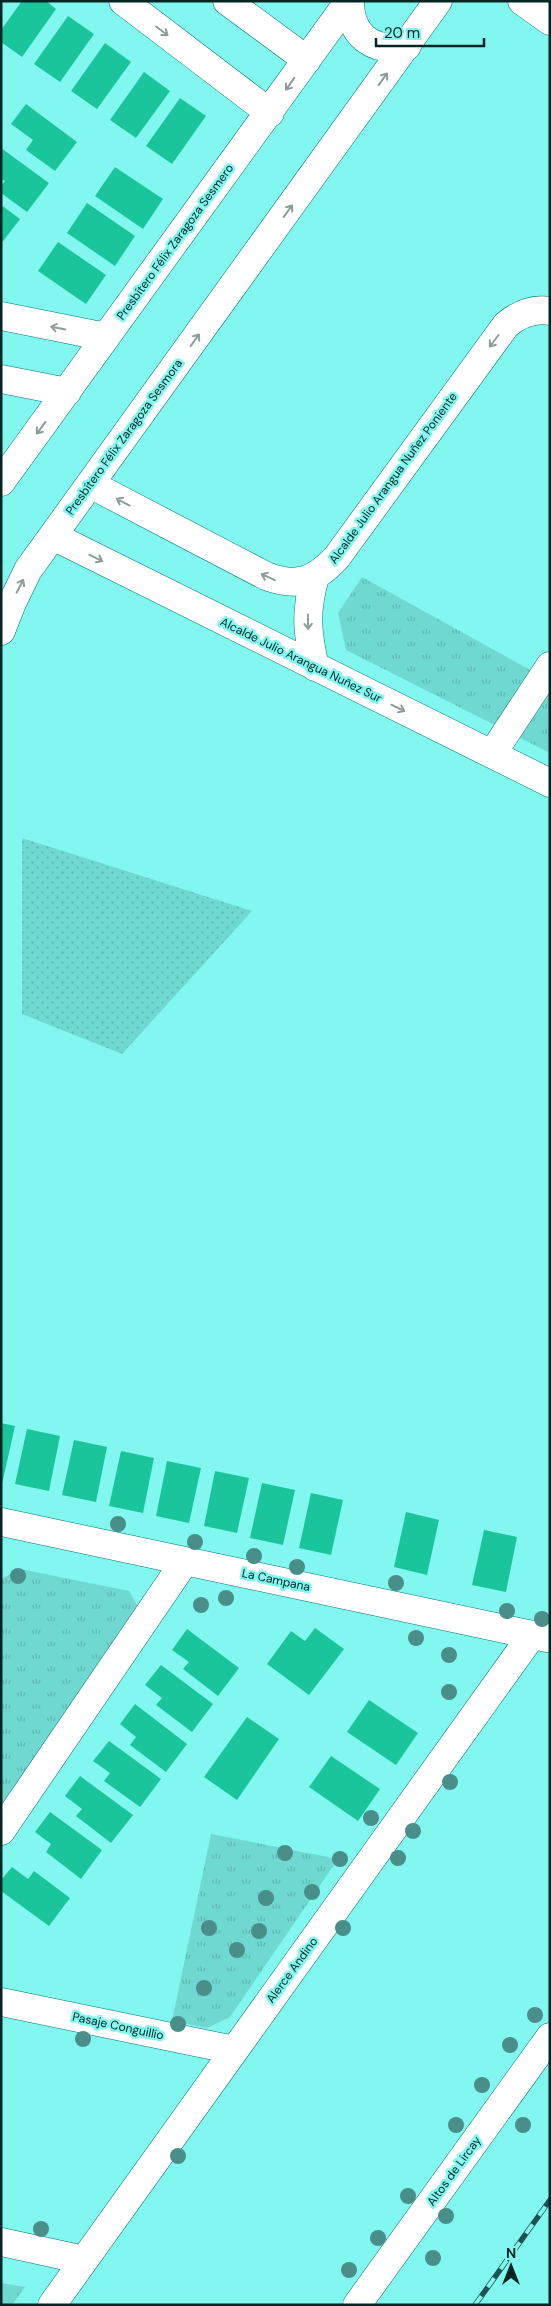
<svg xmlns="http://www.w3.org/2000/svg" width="551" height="2306" font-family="'DM Sans',sans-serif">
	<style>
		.grass { fill: url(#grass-tufts) }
		.park { fill: url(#park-dots) }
		.building { fill: #1bc59b }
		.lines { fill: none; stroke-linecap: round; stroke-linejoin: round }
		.street-casing { stroke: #04736e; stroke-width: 29 }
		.street { stroke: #fff; stroke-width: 28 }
		.rail-casing { stroke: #1d5350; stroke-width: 5.5 }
		.rail { stroke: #82f7ef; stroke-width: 4; stroke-dasharray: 11; stroke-linecap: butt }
		.tree { fill: #4a8e89 }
		.oneway { stroke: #8c9d9c }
		.labels { text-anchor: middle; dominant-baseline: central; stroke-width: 5; stroke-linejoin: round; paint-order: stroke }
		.street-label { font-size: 12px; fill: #002523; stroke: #82f7ef }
	</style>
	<defs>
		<pattern id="grass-tufts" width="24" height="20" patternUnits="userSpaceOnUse" patternTransform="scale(1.25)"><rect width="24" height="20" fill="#6ed8d1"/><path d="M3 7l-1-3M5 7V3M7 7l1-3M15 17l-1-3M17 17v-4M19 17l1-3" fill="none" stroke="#5eb9b3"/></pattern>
		<pattern id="park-dots" width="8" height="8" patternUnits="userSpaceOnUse" patternTransform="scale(1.25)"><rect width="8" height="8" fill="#6ed8d1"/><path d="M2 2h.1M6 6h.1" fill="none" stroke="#5eb9b3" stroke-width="1.8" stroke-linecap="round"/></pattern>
	</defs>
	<rect width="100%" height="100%" fill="#82f7ef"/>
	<path class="grass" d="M362,577L550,681V753L346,650L338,613Z
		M20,1569L129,1591L141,1612L1,1810V1579Z
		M211,1834L338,1859L230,2017L207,2028L172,2021Z
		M1,2283L25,2287L12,2305H1Z"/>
	<path class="park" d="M22,838L252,911L122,1054L22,1014Z"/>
	<path class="building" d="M22,1H46L56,9L22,57L1,42V30Z
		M68,16L94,34L60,82L34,64Z
		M105,43L131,62L97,109L71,91Z
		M144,72L170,91L136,138L110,120Z
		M180,98L206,116L172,164L146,146Z
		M26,104L77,142L55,171L26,150L33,140L11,124Z
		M1,148L49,183L27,212L1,193V186L5,181L1,179Z
		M115,167L163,199L143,229L95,196Z
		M87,203L135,236L115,266L67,233Z
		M1,205L20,219L1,244Z
		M58,242L106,275L86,304L38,271Z
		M1,1423L15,1426L2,1484H1Z
		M27,1429L60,1436L49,1491L15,1484Z
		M74,1440L107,1447L96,1502L62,1495Z
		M121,1451L154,1458L143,1513L109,1506Z
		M167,1461L201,1468L189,1523L156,1516Z
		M215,1471L249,1478L237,1533L204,1526Z
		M262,1483L295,1490L283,1545L250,1538Z
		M311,1493L343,1500L331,1555L299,1548Z
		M406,1512L439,1520L427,1575L394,1567Z
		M484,1530L517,1537L506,1592L472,1585Z
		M315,1628L344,1649L309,1695L267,1664L291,1631L305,1641Z
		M187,1629L239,1668L218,1696L183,1669L189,1662L172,1650Z
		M161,1665L213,1704L192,1732L156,1705L162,1698L145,1685Z
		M369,1700L418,1733L396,1765L347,1732Z
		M135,1704L187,1744L166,1772L130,1745L136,1737L120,1724Z
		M247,1717L279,1739L237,1800L204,1777Z
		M109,1741L161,1779L140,1807L104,1781L110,1773L93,1761Z
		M331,1756L380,1789L358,1821L309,1787Z
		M80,1776L133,1815L111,1843L76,1816L82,1809L65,1796Z
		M50,1812L102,1850L81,1879L46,1852L51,1844L35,1832Z
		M12,1867L28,1879L34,1871L70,1898L49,1926L1,1891V1880Z"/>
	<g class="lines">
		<g class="street-casing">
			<path id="street" d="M123,1L270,113
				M227,1L307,60
				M350,1C350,36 373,53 407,46
				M522,1L550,21
				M1,316L106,337
				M1,379L67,392
				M1,482L349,1
				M90,484L266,576C297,588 315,581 337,557L506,325C518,315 533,308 550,311
				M53,536L550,783
				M315,577C305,611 307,633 315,667
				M1,631L12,603L28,570L438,1
				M492,754L550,666
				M1,1522L547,1638
				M1,1831L185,1561
				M1,2002L234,2050
				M1,2242L84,2260
				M52,2305L532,1635
				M357,2305L550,2037"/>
		</g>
		<use href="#street" class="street"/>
		<g class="rail-casing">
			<path id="rail" d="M475,2305L550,2200"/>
		</g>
		<use href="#rail" class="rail"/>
	</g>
	<g class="tree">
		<circle cx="118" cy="1524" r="8"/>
		<circle cx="195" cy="1542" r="8"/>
		<circle cx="254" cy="1556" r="8"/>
		<circle cx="297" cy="1567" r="8"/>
		<circle cx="18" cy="1576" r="8"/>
		<circle cx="396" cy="1583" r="8"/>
		<circle cx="226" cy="1598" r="8"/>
		<circle cx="201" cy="1605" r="8"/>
		<circle cx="507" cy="1611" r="8"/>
		<circle cx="542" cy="1619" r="8"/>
		<circle cx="416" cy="1638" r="8"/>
		<circle cx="449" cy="1655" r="8"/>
		<circle cx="449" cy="1692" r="8"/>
		<circle cx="450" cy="1782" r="8"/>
		<circle cx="371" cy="1818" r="8"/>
		<circle cx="413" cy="1831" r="8"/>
		<circle cx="285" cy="1853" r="8"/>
		<circle cx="398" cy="1858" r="8"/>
		<circle cx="340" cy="1859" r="8"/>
		<circle cx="312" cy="1892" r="8"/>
		<circle cx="266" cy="1898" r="8"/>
		<circle cx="209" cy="1928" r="8"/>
		<circle cx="343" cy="1928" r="8"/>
		<circle cx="259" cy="1931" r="8"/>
		<circle cx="237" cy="1950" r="8"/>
		<circle cx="204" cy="1988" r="8"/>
		<circle cx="535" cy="2015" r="8"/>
		<circle cx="178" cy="2024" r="8"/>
		<circle cx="83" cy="2039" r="8"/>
		<circle cx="510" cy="2045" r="8"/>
		<circle cx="482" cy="2085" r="8"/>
		<circle cx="456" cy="2125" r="8"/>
		<circle cx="523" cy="2125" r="8"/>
		<circle cx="178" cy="2156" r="8"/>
		<circle cx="408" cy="2196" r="8"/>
		<circle cx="446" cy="2216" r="8"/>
		<circle cx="41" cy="2229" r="8"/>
		<circle cx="378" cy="2238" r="8"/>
		<circle cx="433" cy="2258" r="8"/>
		<circle cx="349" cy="2270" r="8"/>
	</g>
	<defs><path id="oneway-shaft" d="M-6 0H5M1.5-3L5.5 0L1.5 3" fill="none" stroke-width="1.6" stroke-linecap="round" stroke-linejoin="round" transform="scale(1.25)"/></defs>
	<g class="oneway">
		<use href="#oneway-shaft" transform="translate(162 31) rotate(37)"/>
		<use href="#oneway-shaft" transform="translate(383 79) rotate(-54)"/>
		<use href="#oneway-shaft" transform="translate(290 84) rotate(125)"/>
		<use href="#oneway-shaft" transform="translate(288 211) rotate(-54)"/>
		<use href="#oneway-shaft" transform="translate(58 328) rotate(-169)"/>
		<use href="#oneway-shaft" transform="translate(195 340) rotate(-54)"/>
		<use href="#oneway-shaft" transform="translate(494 341) rotate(127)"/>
		<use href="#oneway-shaft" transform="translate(41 428) rotate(126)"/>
		<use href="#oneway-shaft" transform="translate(123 502) rotate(-152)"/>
		<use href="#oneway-shaft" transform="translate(96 558) rotate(27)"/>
		<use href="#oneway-shaft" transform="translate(268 577) rotate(-156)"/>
		<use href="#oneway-shaft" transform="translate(20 586) rotate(-63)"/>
		<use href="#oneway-shaft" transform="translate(308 622) rotate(89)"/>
		<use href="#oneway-shaft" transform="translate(398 708) rotate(26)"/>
	</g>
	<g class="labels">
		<g class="street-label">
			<text transform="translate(175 242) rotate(-54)">Presbítero Félix Zaragoza Sesmero</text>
			<text transform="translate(124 437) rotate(-54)">Presbítero Félix Zaragoza Sesmora</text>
			<text transform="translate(393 478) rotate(-54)">Alcalde Julio Arangua Nuñez Poniente</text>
			<text transform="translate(301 660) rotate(26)">Alcalde Julio Arangua Nuñez Sur</text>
			<text transform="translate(276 1580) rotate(12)">La Campana</text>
			<text transform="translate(292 1970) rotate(-54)">Alerce Andino</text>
			<text transform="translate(118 2026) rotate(12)">Pasaje Conguillío</text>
			<text transform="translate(454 2171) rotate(-54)">Altos de Lircay</text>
		</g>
	</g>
	<rect width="551" height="2306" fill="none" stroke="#002523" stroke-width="5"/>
	<g transform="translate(511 2266)" stroke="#82f7ef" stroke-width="4" paint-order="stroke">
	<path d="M0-4L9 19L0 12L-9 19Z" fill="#002523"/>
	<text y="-8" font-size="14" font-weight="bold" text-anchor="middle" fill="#002523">N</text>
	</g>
	<path d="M376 38v8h108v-8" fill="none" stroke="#002523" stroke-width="2.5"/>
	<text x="384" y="38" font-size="15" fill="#002523" stroke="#82f7ef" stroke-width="4" paint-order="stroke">20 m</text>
</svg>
